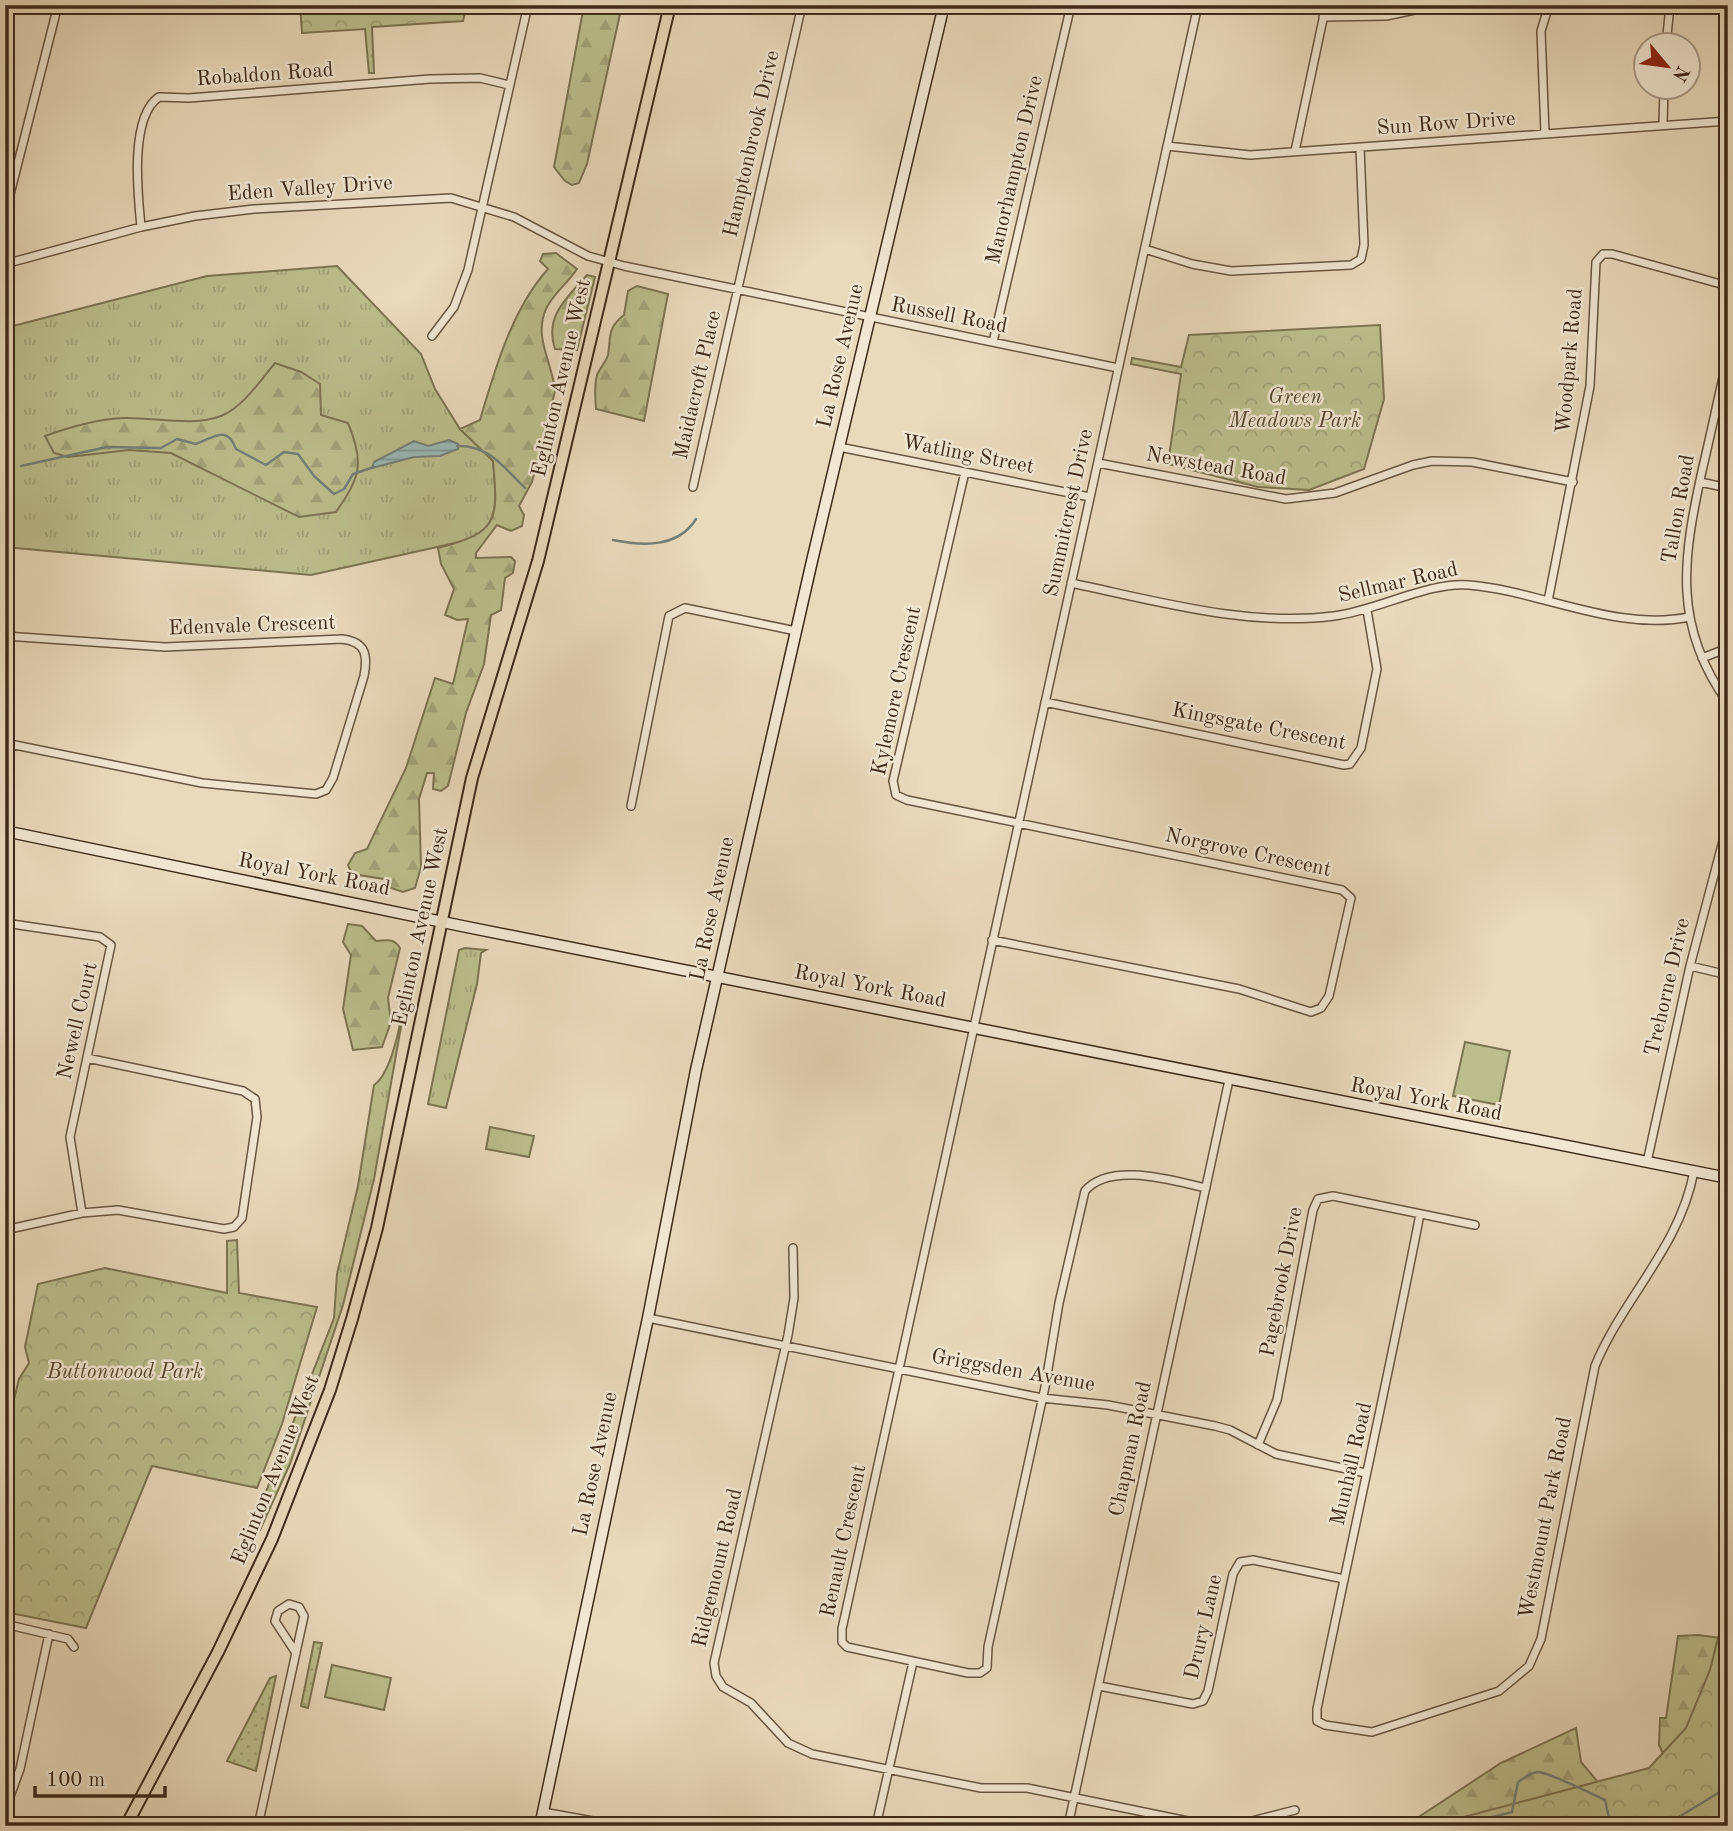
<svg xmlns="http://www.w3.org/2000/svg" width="1733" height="1831" font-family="'Old Standard TT',serif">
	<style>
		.grass { fill: url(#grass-tufts); stroke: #7c7452; stroke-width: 2 }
		.forest { fill: url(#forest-firs); stroke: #7c7452; stroke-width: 2 }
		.park { fill: url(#park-crowns); stroke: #7c7452; stroke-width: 2 }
		.garden { fill: url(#garden-dots); stroke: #7c7452; stroke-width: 2 }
		.pitch { fill: #bcbe8d; stroke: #7c7452; stroke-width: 2 }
		.water { fill: url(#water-rules); stroke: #758078; stroke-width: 2 }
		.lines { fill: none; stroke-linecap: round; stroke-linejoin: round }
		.stream { stroke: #758078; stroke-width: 2.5 }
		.street-casing { stroke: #685641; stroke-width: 10 }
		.secondary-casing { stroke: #3d2a18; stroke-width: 13 }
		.primary-casing { stroke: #3d2a18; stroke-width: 14 }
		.street { stroke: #f1e7d3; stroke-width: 7 }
		.secondary { stroke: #f1e7d3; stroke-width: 10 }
		.primary { stroke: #e9dabc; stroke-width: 10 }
		.labels { text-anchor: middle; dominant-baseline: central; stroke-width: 5; stroke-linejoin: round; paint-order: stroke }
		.street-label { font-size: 21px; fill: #3d2a18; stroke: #f1e7d3 }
		.park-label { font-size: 21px; font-style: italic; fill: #56482f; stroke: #f1e7d3 }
	</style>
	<defs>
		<pattern id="grass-tufts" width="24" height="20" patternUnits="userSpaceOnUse" patternTransform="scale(1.75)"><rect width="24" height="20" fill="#bcbe8d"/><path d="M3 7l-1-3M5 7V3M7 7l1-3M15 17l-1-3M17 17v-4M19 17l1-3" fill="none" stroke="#a2a379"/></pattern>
		<pattern id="forest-firs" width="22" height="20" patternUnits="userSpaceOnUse" patternTransform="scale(1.75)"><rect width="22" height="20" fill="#bcbe8d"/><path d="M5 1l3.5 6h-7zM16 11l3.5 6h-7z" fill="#a2a379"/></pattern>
		<pattern id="park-crowns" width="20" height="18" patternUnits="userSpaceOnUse" patternTransform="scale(1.75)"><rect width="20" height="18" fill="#bcbe8d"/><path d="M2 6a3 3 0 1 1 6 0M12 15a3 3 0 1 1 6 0" fill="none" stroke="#a2a379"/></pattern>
		<pattern id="garden-dots" width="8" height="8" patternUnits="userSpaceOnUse" patternTransform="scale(1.75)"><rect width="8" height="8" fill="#bcbe8d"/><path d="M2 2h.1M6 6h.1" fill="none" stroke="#a2a379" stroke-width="1.8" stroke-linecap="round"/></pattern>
		<pattern id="water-rules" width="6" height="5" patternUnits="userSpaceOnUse" patternTransform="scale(1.75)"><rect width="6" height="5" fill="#9ab9b8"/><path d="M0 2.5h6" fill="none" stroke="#7f9795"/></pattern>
	</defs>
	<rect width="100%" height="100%" fill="#e9dabc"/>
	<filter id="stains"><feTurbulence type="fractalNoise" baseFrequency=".00286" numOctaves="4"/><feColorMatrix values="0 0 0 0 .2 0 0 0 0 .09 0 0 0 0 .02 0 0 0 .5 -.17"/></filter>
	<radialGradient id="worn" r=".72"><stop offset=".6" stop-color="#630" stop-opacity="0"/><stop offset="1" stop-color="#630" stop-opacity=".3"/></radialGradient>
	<path class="grass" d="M337,266L421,354L435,389L460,429L493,460C495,490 503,521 473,539L311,575L5,547V328L207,276Z
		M465,948L486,950L481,953L477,984L446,1108L428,1104L459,950Z
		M409,971L414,972L409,982L374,1179L343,1305L290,1464L260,1530L247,1540L334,1318L337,1274L358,1186L374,1085C396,1070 405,997 409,971Z"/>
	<path class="forest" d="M584,5H622L587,164L579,183L572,185L565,181L554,167Z
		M556,253L577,269C568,283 552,295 546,309C533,337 553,364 555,391L532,482L519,506L524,515L522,526L511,531L497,525L476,553V558L511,557L515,561L513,573L505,578L501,610L491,615L484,664L466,713L448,786L441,791L433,789L434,773H427L419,799L421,867L415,888L403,892L388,887L384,879L352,874L348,865L355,853L367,849L406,768L435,678L453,684L468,619L457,620L445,615L454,589L441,564L438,548C500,532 498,520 493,461L460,429L480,420C495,369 512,309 548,269L540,261L543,254Z
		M587,275L595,277L577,350L555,349C544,316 567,298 587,275Z
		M637,286L668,294L644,421L596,409C595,398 594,386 597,375C600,368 606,362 608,355C611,337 607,328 624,315L628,291Z
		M275,363L301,372L320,384L321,415L348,423C365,464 360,477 336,512L299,517L171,453L129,450L68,457L54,453L45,436C70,427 97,419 124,418C154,417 193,427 221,416C243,407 260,381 275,363Z
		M348,924L362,926L376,941C386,940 394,938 400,948L388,998L391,1022L382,1047L353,1050L343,1009L351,955L343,942Z
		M1698,1635L1728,1639V1826H1405L1501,1763L1576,1728L1581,1762L1597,1781L1641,1800L1677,1784L1659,1745L1660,1718H1666L1678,1636Z"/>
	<path class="park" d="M300,5H467L463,21L372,27L374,73H369L365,29L302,33Z
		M1380,325L1384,399L1364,469L1309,490L1258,487L1168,464L1181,374L1131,364L1132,358L1181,367L1189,335Z
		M237,1240L239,1293L317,1307L282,1424L257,1488L152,1466L86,1628L5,1612V1436L19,1379L29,1363L25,1347L38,1284L105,1268L227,1293V1241Z
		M1728,1598V1826H1430L1649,1768L1686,1728L1710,1670Z"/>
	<path class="garden" d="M314,1642L322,1643L308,1708L301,1706Z
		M276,1676L256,1771L227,1761L270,1678Z"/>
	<path class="pitch" d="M1465,1042L1510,1051L1499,1105L1453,1096Z
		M490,1127L534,1136L529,1157L486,1149Z
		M332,1665L391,1678L384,1710L325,1697Z"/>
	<path class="water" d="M449,440L458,444V449L440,456L414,457L372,468L374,462L414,441L428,446Z"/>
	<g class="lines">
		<path class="stream" d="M457,446C490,445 504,468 525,488
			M21,466L107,447L161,448L177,439L196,444C213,438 227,424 236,449L266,465L284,452L298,454L314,476L334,494L344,489L353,474L374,467
			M613,540C643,546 678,548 696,519
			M1470,1826L1477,1821L1512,1812L1518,1782C1524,1778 1531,1772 1538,1772C1548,1772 1592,1794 1605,1800L1611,1826
			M1664,1826L1728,1787"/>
		<g class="street-casing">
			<path id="street" d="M1198,5C1079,546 963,1088 842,1629V1642L847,1647L968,1673H980L987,1668L988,1647L1045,1387L1059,1303L1085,1191C1110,1161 1174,1181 1206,1188
				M1323,17L1386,16L1438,5
				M1666,46L1670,5
				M1663,124L1664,88
				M1545,133L1541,31L1549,5
				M1167,146L1250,155L1728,121
				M1295,151L1326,5
				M5,214L58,5
				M141,227C138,196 129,117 159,97L189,98L430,79L480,78L509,85
				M1145,249L1192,264L1231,271L1351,265L1361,259L1364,245L1360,148
				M5,264L141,227L195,216L254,209L451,198L514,217L588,256L624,266L1118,368
				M432,336L454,307L468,270L528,5
				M993,342L1071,5
				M1728,355C1719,394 1711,433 1702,471C1683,558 1672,626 1728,703
				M839,447L1090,497
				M1098,463L1286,499L1335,493L1413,465L1432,461L1472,462L1573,482
				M965,472L893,781L896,795L907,800L1342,890L1351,898L1329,996L1321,1008L1311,1012L1239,989L992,940
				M1700,482L1728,488
				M693,487L802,5
				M1071,583C1157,601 1247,627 1334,616C1376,611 1430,581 1469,585C1541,591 1616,632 1689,617
				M1548,601L1590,386L1596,262L1603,254H1612L1728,286
				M5,636L165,647L342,639C366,642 368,655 364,676L333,778L326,790L316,794L202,783L10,744
				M1702,658L1728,648
				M5,671L10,744L5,777
				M1045,702L1344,765L1350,764L1361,748L1377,669L1367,610
				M631,806L669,616L685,608L796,631
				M5,923L100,937L111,945L70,1137L82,1213
				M1690,966L1728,975
				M1647,1162L1690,966L1728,822
				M1420,1214C1388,1379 1351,1543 1317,1709V1721L1325,1725L1372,1732L1499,1691L1529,1666L1541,1639L1595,1366C1623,1298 1680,1247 1694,1171
				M5,1230L82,1213L118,1210L224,1229L234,1227L242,1218L257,1117L255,1099L243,1091L87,1058
				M793,1248L794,1298L788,1335L714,1663L716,1676L723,1687L751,1703L788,1743L812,1754L981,1788H1027L1207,1825L1252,1821L1295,1810
				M648,1318L1042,1398L1108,1405L1215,1426L1230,1430L1276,1454L1366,1473
				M1258,1445L1277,1400L1313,1210L1318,1199L1333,1196L1475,1225
				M5,1624L68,1639L74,1647
				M1099,1686L1193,1704L1203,1701L1208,1691L1233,1574L1240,1562L1253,1560L1344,1579
				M5,1810L20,1769L49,1634
				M543,1812L620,1826
				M258,1826L304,1616L299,1607L289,1604L278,1611L275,1621L296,1653
				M876,1826L913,1662
				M1068,1826L1229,1080"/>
		</g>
		<g class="secondary-casing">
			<path id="secondary" d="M5,831L462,926L1728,1178
				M540,1826L648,1318L696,1070L812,561L944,5"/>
		</g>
		<g class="primary-casing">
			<path id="primary" d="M126,1826L218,1652L272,1539L330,1390L352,1319L377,1228L472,778L538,561L670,5"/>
		</g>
		<use href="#street" class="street"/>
		<use href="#secondary" class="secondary"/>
		<use href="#primary" class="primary"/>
	</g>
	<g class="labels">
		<g class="street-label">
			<text transform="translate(265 75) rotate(-4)">Robaldon Road</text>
			<text transform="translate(1446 124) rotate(-4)">Sun Row Drive</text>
			<text transform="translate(752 144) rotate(-77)">Hamptonbrook Drive</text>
			<text transform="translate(1015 170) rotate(-77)">Manorhampton Drive</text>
			<text transform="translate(310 189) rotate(-4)">Eden Valley Drive</text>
			<text transform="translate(949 316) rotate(11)">Russell Road</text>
			<text transform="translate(841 356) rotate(-77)">La Rose Avenue</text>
			<text transform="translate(1570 361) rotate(-85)">Woodpark Road</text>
			<text transform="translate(562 378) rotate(-77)">Eglinton Avenue West</text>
			<text transform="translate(698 385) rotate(-77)">Maidacroft Place</text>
			<text transform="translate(968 455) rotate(11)">Watling Street</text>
			<text transform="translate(1216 467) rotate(10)">Newstead Road</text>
			<text transform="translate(1679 509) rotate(-80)">Tallon Road</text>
			<text transform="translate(1069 513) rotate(-78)">Summitcrest Drive</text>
			<text transform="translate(1398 583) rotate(-13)">Sellmar Road</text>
			<text transform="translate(252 626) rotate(-2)">Edenvale Crescent</text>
			<text transform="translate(897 691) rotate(-78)">Kylemore Crescent</text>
			<text transform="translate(1259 727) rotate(11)">Kingsgate Crescent</text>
			<text transform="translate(1248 853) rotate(12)">Norgrove Crescent</text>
			<text transform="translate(314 875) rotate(11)">Royal York Road</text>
			<text transform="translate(713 909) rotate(-78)">La Rose Avenue</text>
			<text transform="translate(421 927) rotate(-78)">Eglinton Avenue West</text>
			<text transform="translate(870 987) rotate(11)">Royal York Road</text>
			<text transform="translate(1668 987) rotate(-77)">Trehorne Drive</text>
			<text transform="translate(78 1021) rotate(-77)">Newell Court</text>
			<text transform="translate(1426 1100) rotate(11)">Royal York Road</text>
			<text transform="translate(1282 1282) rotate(-79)">Pagebrook Drive</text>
			<text transform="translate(1013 1371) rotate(10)">Griggsden Avenue</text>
			<text transform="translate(1131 1449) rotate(-78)">Chapman Road</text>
			<text transform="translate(596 1464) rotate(-78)">La Rose Avenue</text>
			<text transform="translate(1352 1464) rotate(-77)">Munhall Road</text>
			<text transform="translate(276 1470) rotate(-68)">Eglinton Avenue West</text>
			<text transform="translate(1546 1518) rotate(-79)">Westmount Park Road</text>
			<text transform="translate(844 1541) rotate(-78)">Renault Crescent</text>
			<text transform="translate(718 1568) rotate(-77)">Ridgemount Road</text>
			<text transform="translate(1204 1627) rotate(-77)">Drury Lane</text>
		</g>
		<g class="park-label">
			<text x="1295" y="397">Green<tspan x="1295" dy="24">Meadows Park</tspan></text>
			<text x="125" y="1372">Buttonwood Park</text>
		</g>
	</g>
	<rect width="1733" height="1831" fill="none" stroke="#e9dabc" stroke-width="28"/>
	<rect x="7" y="7" width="1719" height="1817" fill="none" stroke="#3d2a18" stroke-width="3.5"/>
	<rect x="14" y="14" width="1705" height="1803" fill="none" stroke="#3d2a18" stroke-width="2"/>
	<g transform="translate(1667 66) rotate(119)"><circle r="33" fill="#f1e7d3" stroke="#a99b88" stroke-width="2"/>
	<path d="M0-5L12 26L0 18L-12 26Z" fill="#8f2418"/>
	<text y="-10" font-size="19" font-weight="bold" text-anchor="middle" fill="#3d2a18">N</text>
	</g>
	<path d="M35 1786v10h130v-10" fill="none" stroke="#3d2a18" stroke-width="3.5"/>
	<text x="46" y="1786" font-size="21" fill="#3d2a18" stroke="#f1e7d3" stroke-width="5" paint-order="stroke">100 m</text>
	<rect width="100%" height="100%" filter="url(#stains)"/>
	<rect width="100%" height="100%" fill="url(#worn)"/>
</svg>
